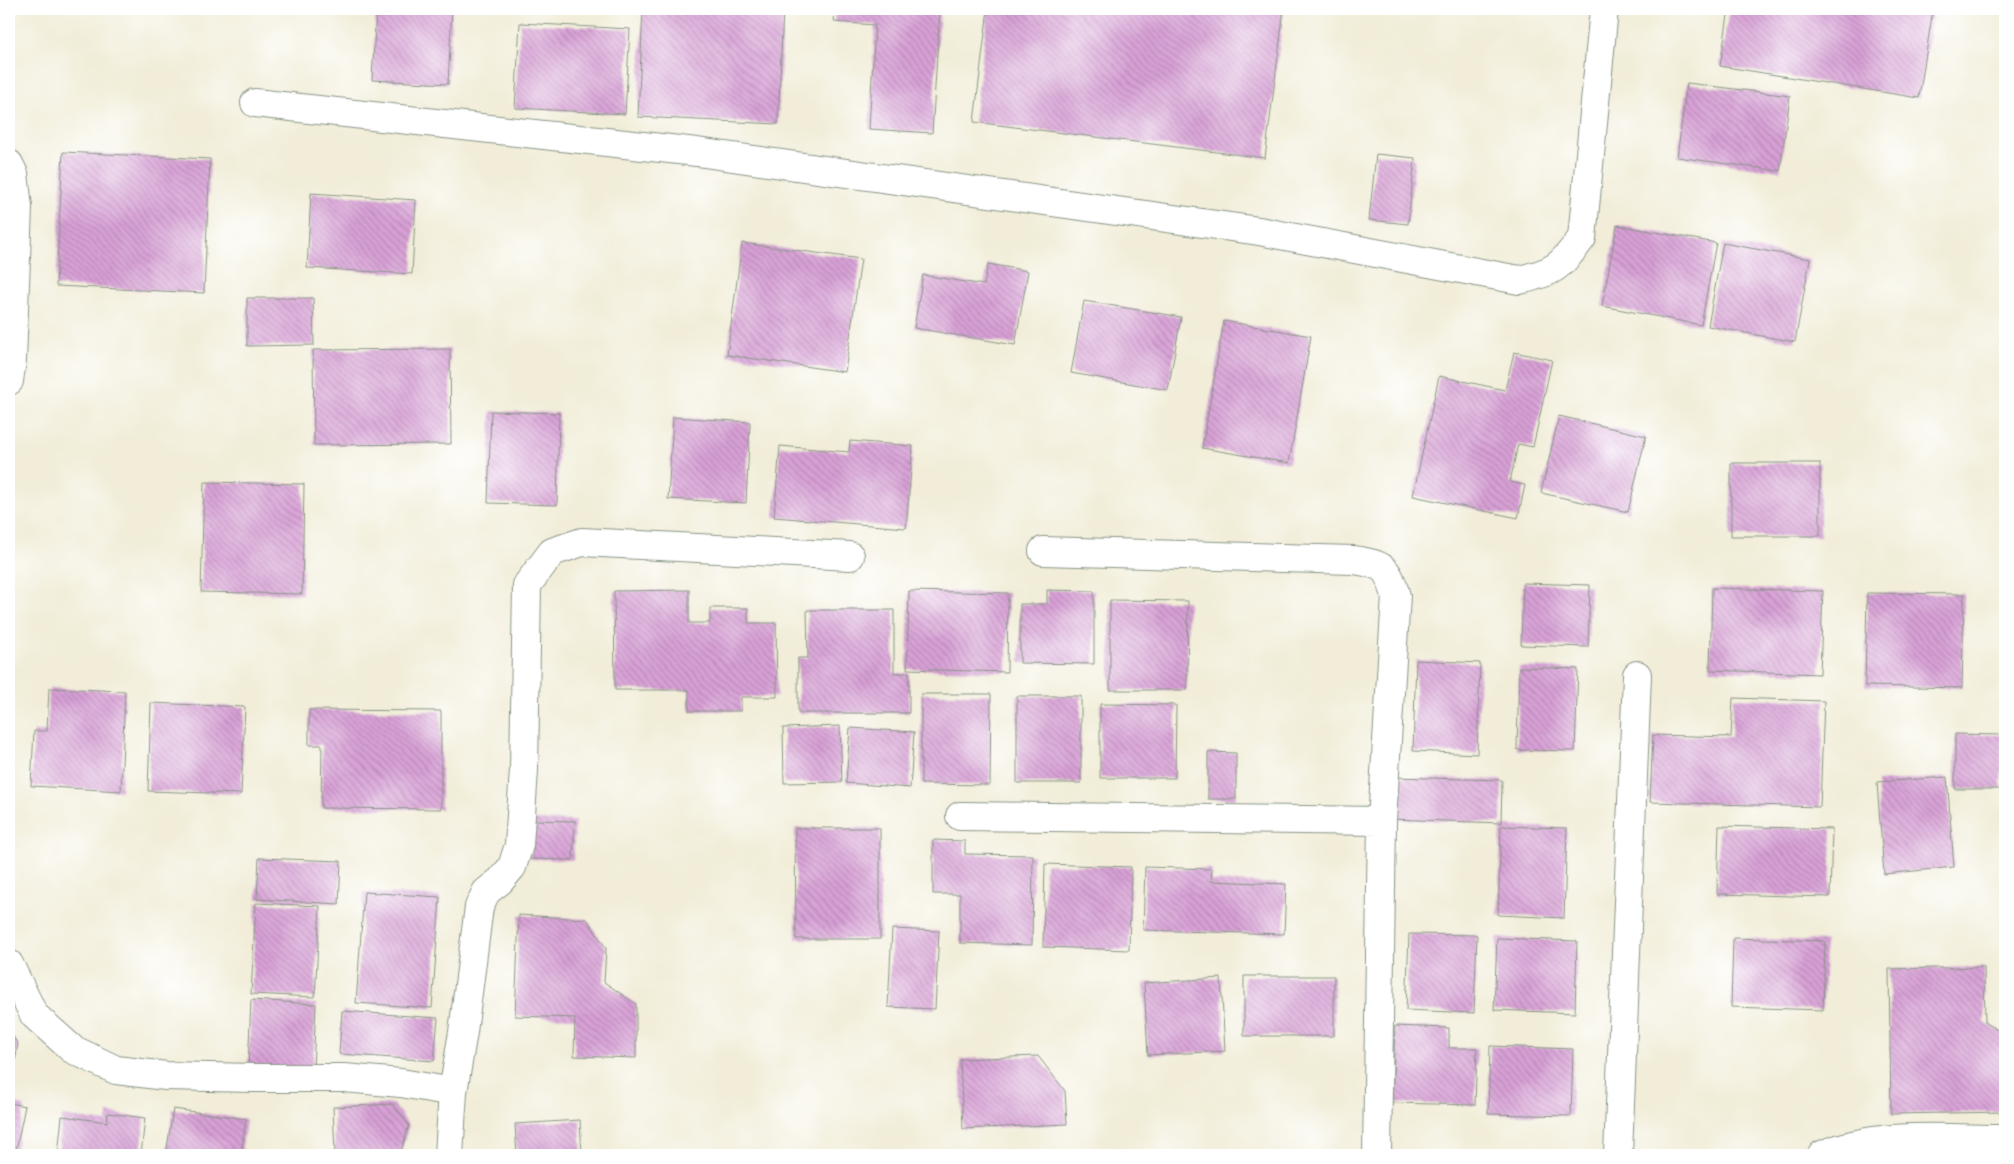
<svg xmlns="http://www.w3.org/2000/svg" width="2014" height="1164" font-family="Itim,sans-serif">
	<style>
		.building { fill: url(#building-back-hatch) }
		.lines { fill: none; stroke-linecap: round; stroke-linejoin: round }
		.minor-casing { stroke: #889586; stroke-width: 30 }
		.minor { stroke: #fff; stroke-width: 28 }
	</style>
	<defs>
		<pattern id="building-back-hatch" width="6" height="6" patternUnits="userSpaceOnUse" patternTransform="scale(1.25)"><rect width="6" height="6" fill="#d9a1d7"/><path d="M-1 5l2 2M0 0l6 6M5-1l2 2" fill="none" stroke="#af84af"/></pattern>
	</defs>
	<rect width="100%" height="100%" fill="#fff"/>
	<filter id="ink" filterUnits="userSpaceOnUse"><feTurbulence type="fractalNoise" baseFrequency=".02" numOctaves="2"/><feDisplacementMap in="SourceGraphic" scale="10" xChannelSelector="R" yChannelSelector="G"/><feConvolveMatrix kernelMatrix="1 2 1 2 8 2 1 2 1" color-interpolation-filters="sRGB"/></filter>
	<filter id="wash" filterUnits="userSpaceOnUse"><feTurbulence type="fractalNoise" baseFrequency=".0096" numOctaves="4" result="noise"/><feDisplacementMap in="SourceGraphic" scale="20" xChannelSelector="R" yChannelSelector="G"/><feGaussianBlur stdDeviation="1.12" result="paint"/><feColorMatrix in="noise" values="0 0 0 0 0 0 0 0 0 0 0 0 0 0 0 0 0 1.4 0 .05"/><feComposite in="paint" operator="in"/></filter>
	<g filter="url(#wash)">
		<rect width="100%" height="100%" fill="#f1edd8"/>
		<g id="blocks">
			<path class="building" d="M376,9H452L448,84L372,80Z
				M643,9H783L778,124L638,117Z
				M835,9H940L932,133L869,129L875,25L834,22Z
				M988,9H1284L1265,158L974,122Z
				M1729,9H1933L1919,98L1720,66Z
				M520,23L630,29L625,114L515,108Z
				M1687,83L1790,96L1780,171L1677,157Z
				M63,152L210,159L204,293L56,286Z
				M1376,154L1415,158L1408,224L1369,220Z
				M311,193L416,200L412,274L307,268Z
				M1617,225L1716,243L1701,325L1602,306Z
				M742,243L861,259L845,372L727,355Z
				M1723,243L1810,259L1795,342L1708,326Z
				M988,264L1028,271L1015,345L914,328L923,275L984,285Z
				M247,298H313L314,345L247,346Z
				M1084,301L1181,317L1168,390L1071,373Z
				M1224,321L1311,336L1289,463L1202,448Z
				M450,349L451,444L314,445L313,350Z
				M1514,352L1552,360L1533,447L1518,444L1510,482L1525,485L1518,518L1413,496L1439,376L1505,390Z
				M491,411L559,413L557,505L488,503Z
				M1559,416L1646,436L1628,512L1541,493Z
				M673,417L750,422L746,503L668,499Z
				M850,441L913,446L906,528L774,517L780,446L849,452Z
				M1731,463H1820V536H1731Z
				M204,482L304,484L302,594L201,592Z
				M1523,583L1590,585L1588,647L1521,645Z
				M1712,588L1823,591L1820,674L1710,670Z
				M689,590V623H710V608H748V623H776L777,697H741V711H689V690H615L614,591Z
				M1047,590L1094,591V664L1020,663V604H1047Z
				M909,591L1008,593L1007,672L907,669Z
				M1867,593L1964,594L1962,688L1865,686Z
				M1110,600L1188,601L1187,690H1110Z
				M807,610H894V673H909V713H798V658H808Z
				M1416,660L1480,663L1477,754L1413,751Z
				M1519,667L1578,669L1575,751L1517,750Z
				M49,688L125,691L121,791L31,786L34,731H47Z
				M921,694H991L990,785L921,784Z
				M1017,696H1081V783H1017Z
				M1733,698L1824,701L1820,807L1650,802L1653,735L1731,737Z
				M151,703L245,707L241,794L148,791Z
				M1100,704L1176,705L1175,778H1100Z
				M309,710L441,711V809L321,808L322,745H309Z
				M840,726L842,782L784,783L783,728Z
				M850,728L914,732L910,788L846,783Z
				M1955,734L2002,735L2001,789H1955Z
				M1208,752L1236,753V799H1208Z
				M1393,777L1502,780L1501,823L1391,819Z
				M1947,777L1954,867L1884,874L1877,782Z
				M531,820L575,821L573,860L530,859Z
				M1501,826L1567,828L1564,918L1498,915Z
				M1719,826L1832,829L1830,897L1717,894Z
				M795,828H880V939H796Z
				M933,840L965,841V854L1033,855L1032,945L960,943V894H933Z
				M259,858L341,861L339,904L257,899Z
				M1045,864L1131,867L1129,950L1043,947Z
				M1145,867L1212,869L1211,881L1286,884L1284,934L1143,930Z
				M364,892L440,897L432,1008L356,1003Z
				M256,903L320,906L315,997L251,994Z
				M519,915L587,919L606,948L604,982L636,1004V1058L574,1056L575,1018L515,1016Z
				M892,929L939,931L935,1009L888,1007Z
				M1409,934L1477,935L1474,1013L1406,1010Z
				M1497,938L1577,941L1575,1013L1494,1010Z
				M1733,938L1825,941L1823,1010L1731,1007Z
				M1984,967L1985,1023L2005,1034V1112L1891,1114L1889,969Z
				M1244,976H1334V1036H1244Z
				M1221,978L1225,1051L1148,1055L1144,983Z
				M251,1000L316,1004L313,1070L248,1067Z
				M342,1011L438,1018L434,1061L339,1054Z
				M1395,1026L1449,1028V1048H1477L1475,1105L1392,1103Z
				M9,1032L18,1044L10,1093H9Z
				M1490,1046L1573,1049L1571,1116L1488,1114Z
				M1038,1056L1065,1091L1067,1124L963,1129L960,1059Z
				M9,1103L25,1106L15,1155H9Z
				M393,1104L409,1125L400,1155H335L333,1107Z
				M173,1109L246,1119L241,1155H166Z
				M108,1113L145,1118L141,1155H58L62,1116L107,1122Z
				M580,1120L582,1155H517L515,1124Z"/>
		</g>
	</g>
	<g filter="url(#ink)">
		<use href="#blocks" fill-opacity="0" stroke="#889586" stroke-width="1"/>
		<g class="lines">
			<g class="minor-casing">
				<path id="minor" d="M255,103L697,152L1259,231L1519,280C1555,272 1560,267 1582,238L1604,9
					M9,164L14,174L18,207L12,360L9,381
					M1043,551L1354,560C1384,565 1387,566 1396,596L1382,821L1377,1155
					M960,816L1382,821
					M9,964L34,1015L72,1049L116,1070L166,1076L253,1078H344L401,1083L453,1092L449,1155
					M453,1092L463,1032L479,907L486,892L500,881L512,867L519,845L524,770L527,585L552,552L582,542L850,556
					M1618,1155L1637,675
					M1822,1155C1875,1131 1948,1139 2005,1139"/>
			</g>
			<use href="#minor" class="minor"/>
		</g>
	</g>
	<rect width="2014" height="1164" fill="none" stroke="#fff" stroke-width="30"/>
</svg>
